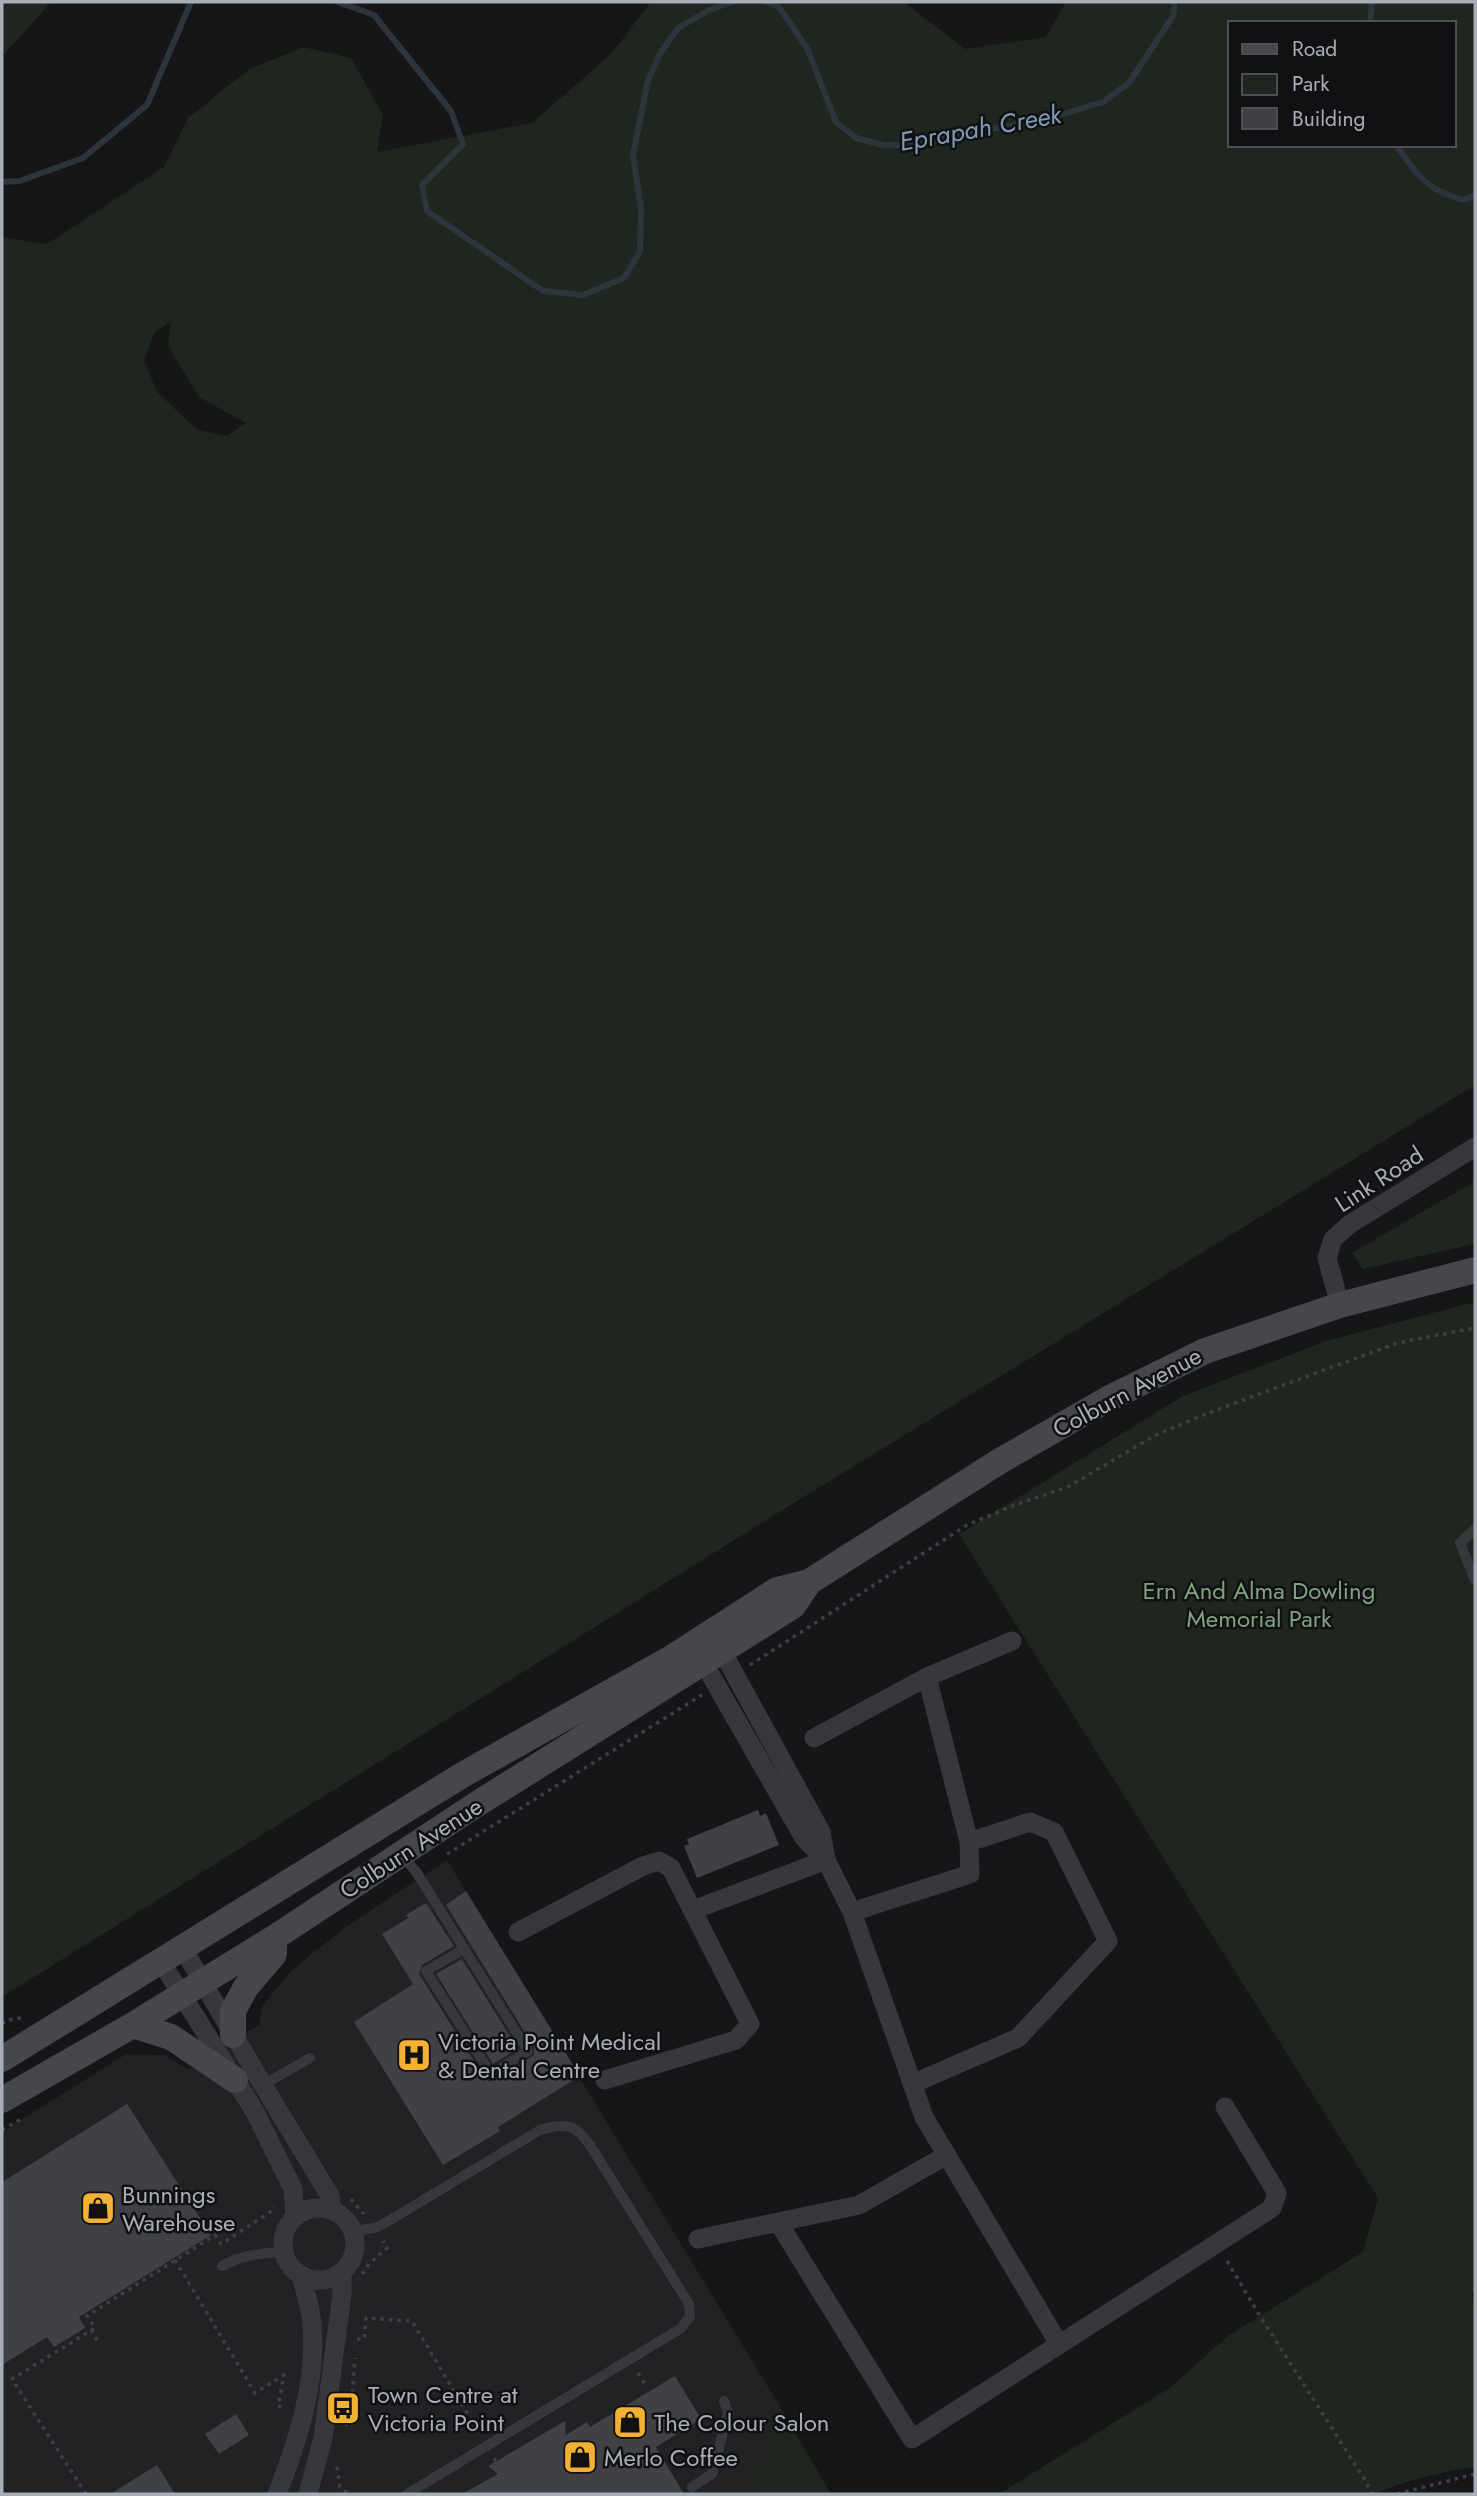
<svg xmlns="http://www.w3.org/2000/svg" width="1477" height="2496" font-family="Jost,sans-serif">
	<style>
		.built { fill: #222225 }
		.green { fill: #1e261f; fill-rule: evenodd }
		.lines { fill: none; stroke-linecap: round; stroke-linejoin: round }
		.stream { stroke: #2c353c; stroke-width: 6 }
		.building { fill: #404145 }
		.path { stroke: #3d3f44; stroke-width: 3.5; stroke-dasharray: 3.5 5; stroke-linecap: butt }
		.lane { stroke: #37383d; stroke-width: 10 }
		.street { stroke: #37383d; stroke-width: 19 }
		.secondary { stroke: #45474d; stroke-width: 26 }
		.labels { text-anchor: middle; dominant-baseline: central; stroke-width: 5; stroke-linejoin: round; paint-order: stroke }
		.street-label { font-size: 24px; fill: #a8adb8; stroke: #111113 }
		.park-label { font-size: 24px; fill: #7fa381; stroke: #111113 }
		.poi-label { font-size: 24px; fill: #a8adb8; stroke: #111113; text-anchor: start }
		.water-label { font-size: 26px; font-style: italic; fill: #7f9bb3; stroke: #111113 }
	</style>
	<rect width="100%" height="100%" fill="#161618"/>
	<path class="built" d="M447,1860L776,2400L757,2494H2V2132L126,2054L165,2055L188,2069L259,2025L263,2005L292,1970L344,1928Z"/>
	<path class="green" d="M2,2H51L2,57Z
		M651,2H904L965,49L1046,37L1066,2H1475V1085L797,1501L2,1997V237L47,244L164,167L188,118L248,70L303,47L351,58L383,115L377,152L532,123L611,54ZM1230,23H1454V145H1230ZM170,322L168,346L199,397L246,423L227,436L197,430L157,392L144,360L155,332Z
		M1475,1181V1244L1363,1269L1352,1253Z
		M1475,1302V2291L1472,2294L1475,2318V2467C1440,2472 1406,2481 1373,2494H999L1171,2387L1228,2336L1363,2252L1378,2198L959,1534L1183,1396L1326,1341Z
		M776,2400L831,2494H757Z"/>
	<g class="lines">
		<path class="stream" d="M338,2L374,15L451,111L463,144L422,185L427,211L543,291L583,295L624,278L640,251L641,209L633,155L648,80L661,52L678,28L709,10L732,2
			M766,2L779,7L807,48L836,122L856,138L883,145L916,146L953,136L1047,119L1103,102L1129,83L1173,16L1175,2
			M1370,23L1372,2
			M1396,145C1416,174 1428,192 1464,200L1475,195
			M2,182L20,181L83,158L147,105L191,2"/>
	</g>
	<path class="building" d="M758,1810L760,1816L766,1813L779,1845L697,1878L684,1846L689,1844L687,1839Z
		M466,1891L580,2076L498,2127L500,2131L443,2165L354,2022L413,1984L382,1934L408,1918L406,1915L426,1903L454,1946L422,1965L419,1974L485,2078L488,2081L495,2080L534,2055V2047L446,1905Z
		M462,1959L518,2049L493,2064L436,1974Z
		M127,2104L211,2235L79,2317L85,2328L54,2347L47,2337L2,2365V2182Z
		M675,2376L701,2419L656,2447L684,2494H462L498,2474L488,2466L565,2421L566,2435L587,2422L590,2427Z
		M236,2414L249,2435L219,2454L205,2434Z
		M157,2465L175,2494H110Z"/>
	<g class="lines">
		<path class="path" d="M750,1665L967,1525L1012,1506L1068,1487L1154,1436L1208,1413L1397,1343L1475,1328
			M447,1854L702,1695
			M2,2024L7,2020L22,2018
			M2,2130L21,2119
			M351,2199L364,2214
			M175,2260L255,2393L284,2375L278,2406L285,2408
			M1227,2261L1260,2316L1365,2480L1372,2494
			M362,2274L370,2263L387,2248L383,2241
			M91,2330L99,2343
			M357,2339H364L366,2318L412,2321L479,2433
			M638,2373L646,2386
			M346,2426L351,2409L355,2358
			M494,2458L499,2468
			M337,2467L340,2487L349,2494
			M86,2494L12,2379L95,2328L87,2316L215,2235L221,2244L272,2211L274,2206
			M1397,2494L1475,2474"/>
		<path class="lane" d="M1475,1529L1460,1543L1475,1580
			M402,1855L417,1873L528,2051L491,2074L426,1971L464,1949
			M263,2085L310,2058
			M353,2231L375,2228L387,2222L540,2130C571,2120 579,2128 595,2153L689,2304L690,2317L680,2329L407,2494
			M222,2266C242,2255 261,2253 283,2252
			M692,2487L712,2474L728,2413L724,2401"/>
		<path class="street" d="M1340,1305L1327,1258L1333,1239L1350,1224L1475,1147
			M716,1640L821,1832L826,1860L852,1912L924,2117L1059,2344
			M698,1653L804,1838L826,1860
			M814,1738L927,1677L1012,1641
			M693,1910L826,1860
			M852,1912L970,1874L969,1842L927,1677
			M518,1932L643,1866L659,1861L671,1868L750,2024L736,2040L605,2080
			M182,1947L263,2085L330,2196L332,2210
			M160,1960L255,2112L293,2189L295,2216
			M912,2084L1018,2038L1108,1941L1054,1832L1030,1822L969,1842
			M283 2244a36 36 0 1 1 72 0a36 36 0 1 1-72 0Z
			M778,2222L912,2439L1272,2208L1277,2193L1225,2107
			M698,2239L859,2205L947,2155
			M277,2494C298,2441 317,2381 312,2324C311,2308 305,2291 301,2276
			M308,2494L323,2438L342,2294V2272"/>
		<path class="secondary" d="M133,2025L171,2037L235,2080
			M233,2035V2011L246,1987L274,1954V1938
			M2,2059L464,1774L673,1657L777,1590L809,1582L1000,1461L1108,1399L1205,1351L1340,1305L1475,1270
			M2,2100L133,2025L274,1938L477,1804L793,1606L809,1582"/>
	</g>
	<defs>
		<g id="hospital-square" transform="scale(1.75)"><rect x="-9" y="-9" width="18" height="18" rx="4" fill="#f2b134" stroke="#111113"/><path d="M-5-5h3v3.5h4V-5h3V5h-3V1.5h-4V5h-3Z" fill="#111"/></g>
		<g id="shop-square" transform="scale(1.75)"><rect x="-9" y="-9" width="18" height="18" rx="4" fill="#f2b134" stroke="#111113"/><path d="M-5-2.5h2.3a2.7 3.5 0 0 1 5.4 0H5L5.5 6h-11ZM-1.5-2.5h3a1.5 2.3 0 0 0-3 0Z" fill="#111"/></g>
		<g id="bus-square" transform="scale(1.75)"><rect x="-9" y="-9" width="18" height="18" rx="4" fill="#f2b134" stroke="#111113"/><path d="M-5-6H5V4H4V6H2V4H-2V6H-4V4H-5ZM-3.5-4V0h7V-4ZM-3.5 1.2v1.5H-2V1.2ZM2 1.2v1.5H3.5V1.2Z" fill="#111"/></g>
	</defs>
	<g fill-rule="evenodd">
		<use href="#hospital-square" x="414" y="2055"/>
		<use href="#shop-square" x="98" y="2208"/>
		<use href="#bus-square" x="343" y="2408"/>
		<use href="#shop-square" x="630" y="2422"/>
		<use href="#shop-square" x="580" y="2457"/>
	</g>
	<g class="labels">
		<g class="street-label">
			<text transform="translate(1379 1179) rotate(-33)">Link Road</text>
			<text transform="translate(1127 1392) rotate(-28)">Colburn Avenue</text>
			<text transform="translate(411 1848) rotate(-33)">Colburn Avenue</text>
		</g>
		<g class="park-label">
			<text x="1259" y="1590">Ern And Alma Dowling<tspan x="1259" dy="28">Memorial Park</tspan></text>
		</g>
		<g class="poi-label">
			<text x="438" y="2041">Victoria Point Medical<tspan x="438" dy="28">&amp; Dental Centre</tspan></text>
			<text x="122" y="2194">Bunnings<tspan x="122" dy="28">Warehouse</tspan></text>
			<text x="368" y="2394">Town Centre at<tspan x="368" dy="28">Victoria Point</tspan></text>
			<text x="654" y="2422">The Colour Salon</text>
			<text x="604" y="2457">Merlo Coffee</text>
		</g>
		<g class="water-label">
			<text transform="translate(980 128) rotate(-10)">Eprapah Creek</text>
		</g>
	</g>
	<rect width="1477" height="2496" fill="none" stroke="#a8adb8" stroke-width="7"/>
	<rect x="1228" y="21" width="228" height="126" fill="#111113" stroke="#4d4f55" stroke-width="2"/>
	<rect x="1242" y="44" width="35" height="10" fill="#45474d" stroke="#4d4f55" stroke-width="2"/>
	<text x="1292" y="56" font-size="21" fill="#a8adb8">Road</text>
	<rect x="1242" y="74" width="35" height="21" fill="#1e261f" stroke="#4d4f55" stroke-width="2"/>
	<text x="1292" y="91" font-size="21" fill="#a8adb8">Park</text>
	<rect x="1242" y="108" width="35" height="21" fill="#404145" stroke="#4d4f55" stroke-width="2"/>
	<text x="1292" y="126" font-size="21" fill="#a8adb8">Building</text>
</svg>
